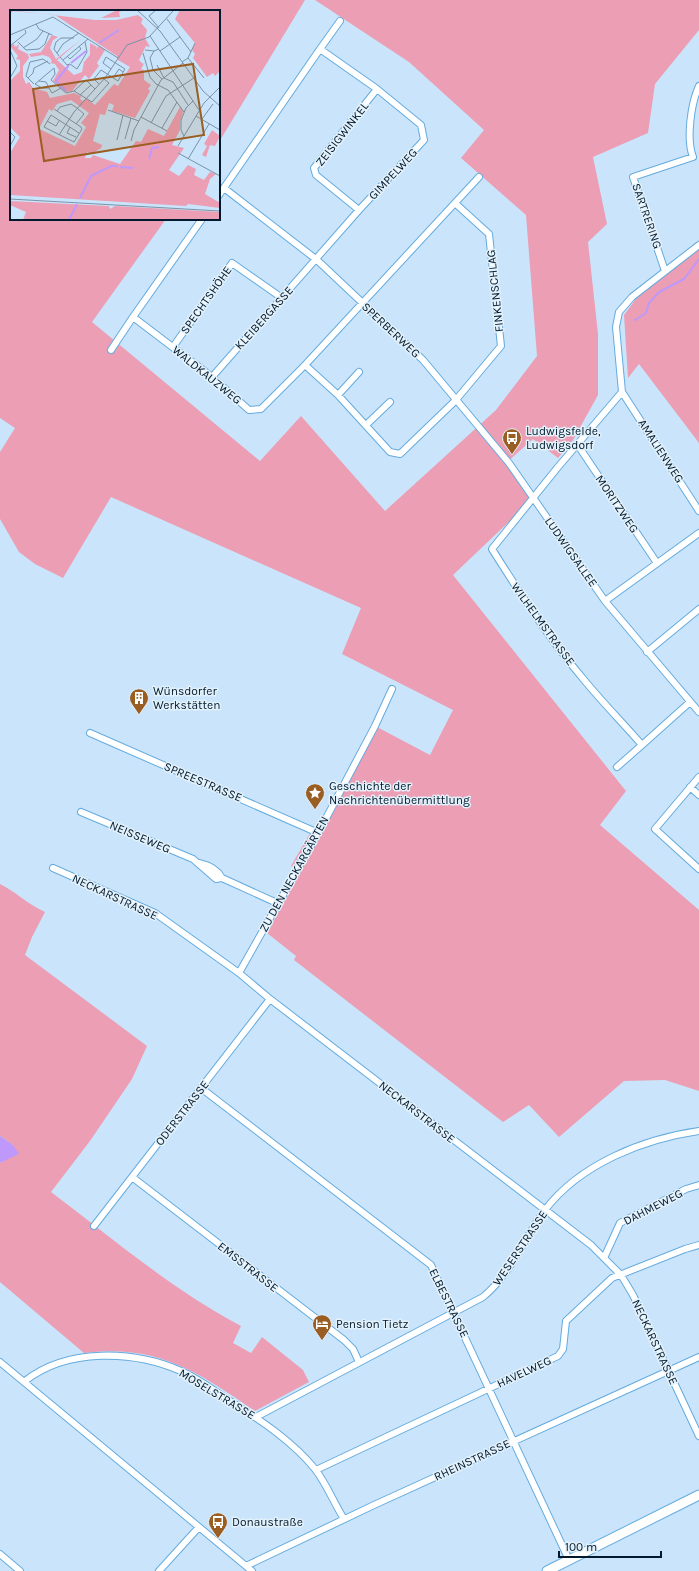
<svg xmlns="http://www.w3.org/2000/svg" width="699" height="1571" font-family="Karla,sans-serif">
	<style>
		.green { fill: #eb9eb4 }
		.water { fill: #bf98fb }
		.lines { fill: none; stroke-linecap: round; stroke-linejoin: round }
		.stream { stroke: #bf98fb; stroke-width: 2 }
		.minor-casing { stroke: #64abdf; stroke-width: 8 }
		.secondary-casing { stroke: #64abdf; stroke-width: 11 }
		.minor { stroke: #fff; stroke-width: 6 }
		.secondary { stroke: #fff; stroke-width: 9 }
		.labels { text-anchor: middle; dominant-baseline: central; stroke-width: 3; stroke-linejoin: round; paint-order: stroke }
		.street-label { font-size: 12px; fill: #00192c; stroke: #e3f1fb }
		.poi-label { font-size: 12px; fill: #00192c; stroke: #e3f1fb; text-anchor: start }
		.inset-river { fill: none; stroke: #bf98fb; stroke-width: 2 }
		.inset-road { fill: none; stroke: #7993a8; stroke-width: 1 }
		.view { fill: #9b5e22; fill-opacity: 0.15; stroke: #9b5e22; stroke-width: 2 }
		.inset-edge { fill: none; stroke: #00192c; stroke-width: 2 }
	</style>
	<rect width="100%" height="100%" fill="#cae5fb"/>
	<path class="green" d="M0,0H305L219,142V11H11V219H166L92,322L260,461L301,416L385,511L496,410L537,356L526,215L461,158L484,130L409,62L315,0H699V30L655,84L648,133L593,157L607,224L588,242L598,334V395L573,440L558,458L533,439L506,463L534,498L453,575L626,791L600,825L699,910V1091L665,1080L624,1081L559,1137L529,1105L503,1122L294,960L296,956L267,933L301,871L291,866L309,835L338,797L375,726L430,755L453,710L342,654L361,608L111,497L63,578L35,564L19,552L0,519V452L15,428L0,418Z
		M699,249V443L639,364L628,378L624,315L638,296Z
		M0,884C16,892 29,905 45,912L32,937L25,955L147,1046L132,1079L90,1141L51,1192C113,1239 173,1290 241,1326L233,1343L251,1353L262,1337L303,1370L309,1382L255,1411C197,1372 158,1344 84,1353L0,1282V1163L4,1161L13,1145L0,1136Z"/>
	<path class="water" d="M0,1136L13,1145L19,1154L0,1163Z"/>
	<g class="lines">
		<path class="stream" d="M635,320L646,313L649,303L659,292L684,279L699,259"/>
		<g class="minor-casing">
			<path id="minor" d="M320,49L340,21
				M224,188L317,260L423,360L509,463L605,601L699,712
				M359,210L316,175L314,168L377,89
				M202,219L133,317L212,377L249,410L261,409L305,365L479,177
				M699,245L632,297L619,312L616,327L622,392L699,511
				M665,271L633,177L693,157C686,139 691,103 699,86
				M173,347L232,263L282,298
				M111,350L133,317
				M305,365L338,395L390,452L400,454L455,401L501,346L489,234L456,204
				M212,377L359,210L424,140L421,125L377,89L320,49L219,195
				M622,392L558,467L492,549C521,595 550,640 585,681C603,703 623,723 642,745L690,702
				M338,395L359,372
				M366,425L390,402
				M577,444L657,563
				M605,601L699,533
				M647,652L699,609
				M90,733L316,832
				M617,767L642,745
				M699,777L655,829L699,869
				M690,787L699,795
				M81,812L193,859L216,879L222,878L277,903
				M199,863C208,865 217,869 222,878
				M53,868L155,913L239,973L270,999L591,1245L621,1275L633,1295L699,1436
				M239,973L323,824L375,726L392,689
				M201,1088L431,1265L569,1560
				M132,1177L344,1340L353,1349L359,1362
				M94,1226L270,999
				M604,1258L620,1223L686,1189L699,1185
				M0,1362L252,1571
				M25,1381C67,1348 133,1350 181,1371C199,1379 216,1392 233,1403C262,1421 293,1442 315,1469C326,1483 334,1503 344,1519
				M256,1417L483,1297C510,1275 524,1238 545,1210C580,1164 643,1139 699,1131
				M316,1470L558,1356L563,1349L566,1321L612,1278L685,1249L699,1245
				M0,1554L20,1571
				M246,1566L374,1505L699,1357
				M159,1571L199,1527"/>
		</g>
		<g class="secondary-casing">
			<path id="secondary" d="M547,1571L699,1495"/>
		</g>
		<use href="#minor" class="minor"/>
		<use href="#secondary" class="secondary"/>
	</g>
	<defs>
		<g id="bus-pin" transform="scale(1)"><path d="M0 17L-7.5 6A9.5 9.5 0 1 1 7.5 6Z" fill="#9b5e22" stroke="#e3f1fb"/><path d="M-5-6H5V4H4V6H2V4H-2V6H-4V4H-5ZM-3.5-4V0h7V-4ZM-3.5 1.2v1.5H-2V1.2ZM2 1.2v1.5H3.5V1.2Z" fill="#fff"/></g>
		<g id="building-pin" transform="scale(1)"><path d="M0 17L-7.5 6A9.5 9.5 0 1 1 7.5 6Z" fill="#9b5e22" stroke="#e3f1fb"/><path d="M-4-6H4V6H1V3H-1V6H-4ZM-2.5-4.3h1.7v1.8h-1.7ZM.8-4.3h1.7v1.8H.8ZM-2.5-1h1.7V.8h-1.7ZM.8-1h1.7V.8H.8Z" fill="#fff"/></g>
		<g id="sight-pin" transform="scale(1)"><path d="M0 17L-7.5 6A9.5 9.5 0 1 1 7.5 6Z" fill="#9b5e22" stroke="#e3f1fb"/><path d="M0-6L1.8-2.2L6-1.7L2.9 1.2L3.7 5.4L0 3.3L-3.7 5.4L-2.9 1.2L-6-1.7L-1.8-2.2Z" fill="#fff"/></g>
		<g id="hotel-pin" transform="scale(1)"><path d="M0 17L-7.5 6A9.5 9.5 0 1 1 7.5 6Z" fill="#9b5e22" stroke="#e3f1fb"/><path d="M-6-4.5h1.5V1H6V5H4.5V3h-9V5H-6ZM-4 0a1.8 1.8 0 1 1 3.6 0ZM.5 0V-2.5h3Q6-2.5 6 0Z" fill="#fff"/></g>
	</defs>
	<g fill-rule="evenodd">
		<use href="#bus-pin" x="512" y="438"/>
		<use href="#building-pin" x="139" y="698"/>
		<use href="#sight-pin" x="315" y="793"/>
		<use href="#hotel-pin" x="322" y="1324"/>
		<use href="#bus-pin" x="218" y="1522"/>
	</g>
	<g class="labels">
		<g class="street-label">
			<text transform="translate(342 134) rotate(-52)">ZEISIGWINKEL</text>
			<text transform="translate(393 174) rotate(-47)">GIMPELWEG</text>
			<text transform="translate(647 216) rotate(71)">SARTRERING</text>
			<text transform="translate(495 291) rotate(-96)">FINKENSCHLAG</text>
			<text transform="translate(206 300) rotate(-55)">SPECHTSHÖHE</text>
			<text transform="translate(264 318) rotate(-48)">KLEIBERGASSE</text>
			<text transform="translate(391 330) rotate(43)">SPERBERWEG</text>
			<text transform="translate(207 375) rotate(39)">WALDKAUZWEG</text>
			<text transform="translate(661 451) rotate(57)">AMALIENWEG</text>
			<text transform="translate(617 504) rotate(56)">MORITZWEG</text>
			<text transform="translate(571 552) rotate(55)">LUDWIGSALLEE</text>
			<text transform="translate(543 624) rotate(54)">WILHELMSTRASSE</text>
			<text transform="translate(203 782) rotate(23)">SPREESTRASSE</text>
			<text transform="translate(140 837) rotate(23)">NEISSEWEG</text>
			<text transform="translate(294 874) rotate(-61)">ZU DEN NECKARGÄRTEN</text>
			<text transform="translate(115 897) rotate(25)">NECKARSTRASSE</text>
			<text transform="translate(417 1112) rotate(38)">NECKARSTRASSE</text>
			<text transform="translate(182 1113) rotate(-52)">ODERSTRASSE</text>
			<text transform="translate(653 1207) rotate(-27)">DAHMEWEG</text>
			<text transform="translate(520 1248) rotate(-56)">WESERSTRASSE</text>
			<text transform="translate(248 1267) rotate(38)">EMSSTRASSE</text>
			<text transform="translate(449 1303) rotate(64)">ELBESTRASSE</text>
			<text transform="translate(655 1342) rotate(65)">NECKARSTRASSE</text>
			<text transform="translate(524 1372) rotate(-25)">HAVELWEG</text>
			<text transform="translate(217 1394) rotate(31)">MOSELSTRASSE</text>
			<text transform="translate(472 1460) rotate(-25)">RHEINSTRASSE</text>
		</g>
		<g class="poi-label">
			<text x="526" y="431">Ludwigsfelde,<tspan x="526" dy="14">Ludwigsdorf</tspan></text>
			<text x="153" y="691">Wünsdorfer<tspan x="153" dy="14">Werkstätten</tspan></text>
			<text x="329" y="786">Geschichte der<tspan x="329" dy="14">Nachrichtenübermittlung</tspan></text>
			<text x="336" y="1324">Pension Tietz</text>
			<text x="232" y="1522">Donaustraße</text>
		</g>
	</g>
	<g transform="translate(10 10)">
		<rect width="210" height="210" fill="#cae5fb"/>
		<path d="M0,0L85,10H106L128,5L133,9L131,13L137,20L135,28L140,37L136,36L129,50L133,54L135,52L131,59L134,60V70L141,75L138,79L140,81L125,108L102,101L104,95L99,93L95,105L90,104L83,131L92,135L91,138L82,144L77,142L75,148H81L83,145L110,154L126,131L131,132L138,119L154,126L170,97L173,102L170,112V120L162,135L174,138L159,160L169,166L178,155L186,159L184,165L194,170L200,162L206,164L200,169L195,184L210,193V198L178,194L176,196L0,185V143L10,127L0,117V71L10,61V50L6,49L8,46L0,36L3,34L6,37L9,34L8,39L18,44L19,48L13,56V67L16,74L19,72L23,78L37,82L40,88L64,83L71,86L70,89L73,91L76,88L85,95L104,74L108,76L120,57L108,50L107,46L45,5L3,1L1,3ZM61,90L79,103L71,113L76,117L65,136L29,119L39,99L42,101L47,94ZM107,0H114L109,2L110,7L91,8ZM170,0H210V61L205,66L203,63L197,67L183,48L185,44L182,40L185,33L165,9ZM42,25L48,27L43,30L40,38L46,49L73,28L47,50L64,65L72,62L74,52L80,45V33L87,37L86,39L89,36L95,40L87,53L89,56L79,69L75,65L62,81L56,82L43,71L49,60L45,54L40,53L42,51L39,47L33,45L21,47L19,44L31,42ZM202,120L210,126L205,136L200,135L196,147L192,145L197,136L194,134ZM0,191L99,196L100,199L105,196L210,202V210H13L16,202L0,195Z" fill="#eb9eb4" fill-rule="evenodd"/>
		<path class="inset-river" d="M89,33L109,20M61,53L76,41M56,81L46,71L59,55M139,149L142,138L149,137M110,157L123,158M70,188L81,166L101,156H108M59,210L67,194"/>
		<path class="inset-road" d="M127,0L150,21L193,81L210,96M146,0L139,6L149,18M157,9L181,42M26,14L29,19L42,25M0,25L43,7L108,48M140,26L189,100M8,32L16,40L29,39L35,34L39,23M0,36L16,23L15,20M13,38L27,29L33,21M0,40L7,56L0,68M135,40L144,41L149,39M144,41L140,48L143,60L152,69M150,41L170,27M47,43L53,34L69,23M133,43L140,67L146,74L158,80L174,102M49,46L44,39L46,32L51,28H64M57,46L60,49L71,39L69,36M50,47L57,55L60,54L67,59L77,42L75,32M178,48L194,68M53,50L78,29M172,52L178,48L185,33M147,55L154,68L163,72L178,95M18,68L23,63L24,58L38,51M103,68L109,59L113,62M29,71L36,72L39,78M24,74L16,66L20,52L33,49L40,54M89,74L84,69L91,60L108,71L115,59L96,47L93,53L101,59M51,78L42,83L39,78H32L25,74L44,58L45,64L41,70L56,83L64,81L76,70L85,79M64,81L82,92L99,73L94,69M70,85L81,75M44,99L71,117L72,119L64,132L34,117L41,105L69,123M98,100L129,111M47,101L50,97L61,94L67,98L74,104L66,114M186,106L210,120M131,107L157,121M192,109L203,94M37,111L46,116L49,111M141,113L156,86L184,68M60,117L57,123L66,127M152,118L167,92M0,122L5,127L0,136M49,125L64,102L95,68L117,35L139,27L164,0M174,126L171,120V110L176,98L183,91M115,129L121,108M107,130L113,105M121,131L124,120L151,70L173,53M168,136L194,93L210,77M168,143L210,166M178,149L199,114M0,189L210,201"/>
		<path class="view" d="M183,54L194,125L34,151L23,79Z"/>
		<rect width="210" height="210" class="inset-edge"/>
	</g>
	<path d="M559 1551v6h102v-6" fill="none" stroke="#00192c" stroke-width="2"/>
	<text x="565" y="1551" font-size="12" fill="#00192c" stroke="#e3f1fb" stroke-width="3" paint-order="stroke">100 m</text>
</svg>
